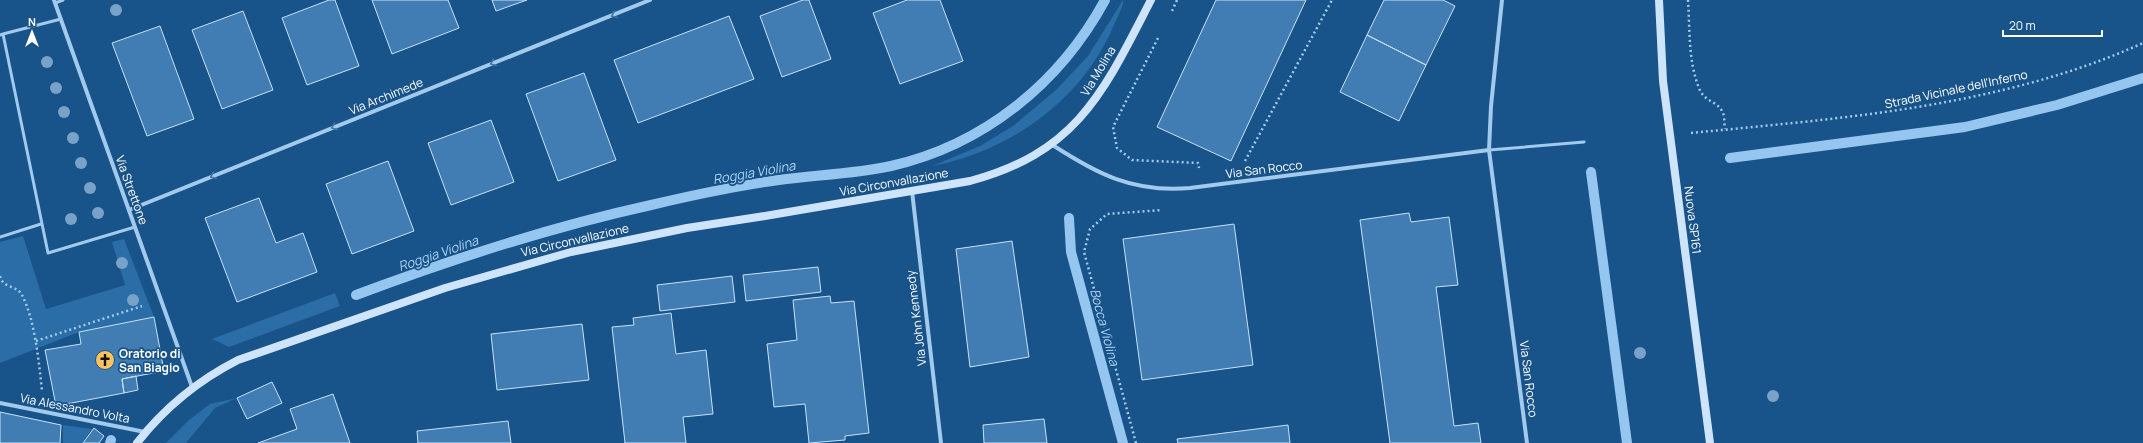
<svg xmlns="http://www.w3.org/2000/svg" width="2143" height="443" font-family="Manrope,sans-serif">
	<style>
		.green { fill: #2b6da7 }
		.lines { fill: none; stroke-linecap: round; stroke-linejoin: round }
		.stream { stroke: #94c6f0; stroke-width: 10 }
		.building { fill: #417db2; stroke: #c7e2fa }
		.path { stroke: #a1caed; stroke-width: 2.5; stroke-dasharray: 2 3; stroke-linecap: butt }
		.lane { stroke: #a1caed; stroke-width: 3 }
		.street { stroke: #a1caed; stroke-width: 4 }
		.secondary { stroke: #cee4fa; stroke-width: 8 }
		.tree { fill: #78a2c7 }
		.oneway { stroke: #4177a7 }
		.labels { text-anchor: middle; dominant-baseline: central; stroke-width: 3.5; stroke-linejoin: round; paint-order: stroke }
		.street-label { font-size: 12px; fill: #fff; stroke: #185389 }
		.poi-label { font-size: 12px; font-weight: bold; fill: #fff; stroke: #185389; text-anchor: start }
		.water-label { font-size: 13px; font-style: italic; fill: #add4f5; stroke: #185389 }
	</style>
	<rect width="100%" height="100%" fill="#185389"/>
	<path class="green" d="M1123,0C1125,4 1116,20 1113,27C1082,100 1009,152 932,166L980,146L1013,126L1056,90L1088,56Z
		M23,236L46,309L125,285L112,242L124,239L154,317L79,332L0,363V242Z
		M335,293L340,306L229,347L212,339Z
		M237,398L215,408L186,443H166L189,420L210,404Z
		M63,425L92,429L82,443H63Z"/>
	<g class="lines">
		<path class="stream" d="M1730,158L1965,127L2057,105L2143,78
			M1591,172L1627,443
			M1069,218L1071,252L1123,443
			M356,295C452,259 551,227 651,205C693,195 736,186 779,180C816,175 854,174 891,166C984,145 1060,83 1105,0
			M110,443L111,440"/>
	</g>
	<path class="building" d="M329,0H335L359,66L307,85L282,18Z
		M372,0H448L459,28L392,54Z
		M492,0H527L496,11Z
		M803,0H809L831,59L782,77L760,16Z
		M907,0H940L963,61L900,84L873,13Z
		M1216,0H1306L1231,161L1157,127Z
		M1384,0H1443L1455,6L1426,65L1367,35Z
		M243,11L273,90L222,109L192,30Z
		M729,16L754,79L638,123L614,60Z
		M160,26L194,119L147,136L112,43Z
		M1367,35L1426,65L1399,121L1340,92Z
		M584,73L616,160L558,181L526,94Z
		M491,120L514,182L451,205L428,143Z
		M388,161L414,231L352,254L326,184Z
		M259,198L276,243L303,233L317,272L237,302L205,218Z
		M1409,213L1411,222L1449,217L1458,285L1436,287L1454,426L1478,423L1481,443H1390L1360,220Z
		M1234,224L1253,365L1142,380L1123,239Z
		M1012,241L1029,357L970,367L956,249Z
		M818,267L821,292L746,301L743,275Z
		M732,276L735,302L660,311L657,285Z
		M830,296L831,303L854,301L869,433L845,436V440L809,443L805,404L774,407L767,344L797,340L793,300Z
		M671,313L676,354L706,350L713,414L683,417L686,443H625L612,327L634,325L633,318Z
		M154,317L164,371L122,379L124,393L56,406L45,350L81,344L79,332Z
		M582,324L589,380L497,390L491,334Z
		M136,376L138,390L124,393L122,379Z
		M272,382L282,403L247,419L237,398Z
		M333,394L350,443H258L297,429L290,409Z
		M0,412L61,425L60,443H0Z
		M1044,419L1047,443H984L983,425Z
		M508,421L511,443H418L417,431Z
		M1288,425L1290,443H1178L1177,439Z
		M94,428L104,436L99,443H83Z"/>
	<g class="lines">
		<path class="path" d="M1688,0C1690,29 1688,61 1699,88C1704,102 1717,101 1722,111C1725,115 1724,124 1725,129
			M1172,11L1177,0
			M1158,38L1113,127L1117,148L1132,160L1198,163L1199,168
			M1691,133C1844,118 2001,107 2143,43
			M1245,161L1332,0
			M0,276C3,289 17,285 22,295C35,320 39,363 42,391
			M36,341L142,306
			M1136,443L1084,252L1090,229L1107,214L1162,210"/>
		<path class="lane" d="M55,3L63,0
			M3,34L61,19
			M0,35L3,34L48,253L135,227
			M1489,150L1584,142
			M0,237L41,224"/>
		<path class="street" d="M54,0L192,387
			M1051,144C1097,174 1133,193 1190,188L1489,150L1491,106L1502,0
			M1489,150L1527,443
			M912,191L941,443
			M129,210L650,0
			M0,403L145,432"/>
		<path class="secondary" d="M1659,0L1663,81L1710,443
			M137,443C165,407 197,381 238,360L445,288L571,252L687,228L765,216L970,181C1078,152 1104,91 1151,0"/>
	</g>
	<g class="tree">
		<circle cx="116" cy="10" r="6"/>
		<circle cx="47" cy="62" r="6"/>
		<circle cx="56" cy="88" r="6"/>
		<circle cx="64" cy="112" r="6"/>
		<circle cx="73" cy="138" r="6"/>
		<circle cx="81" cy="163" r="6"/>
		<circle cx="90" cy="188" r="6"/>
		<circle cx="98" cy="213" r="6"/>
		<circle cx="71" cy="219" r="6"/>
		<circle cx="122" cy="263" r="6"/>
		<circle cx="133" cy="300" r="6"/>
		<circle cx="1640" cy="353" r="6"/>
		<circle cx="1773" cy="396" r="6"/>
	</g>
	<defs><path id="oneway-chevron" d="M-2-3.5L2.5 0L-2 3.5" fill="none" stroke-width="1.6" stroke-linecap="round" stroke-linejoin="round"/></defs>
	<g class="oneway">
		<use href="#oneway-chevron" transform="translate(614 15) rotate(158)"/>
		<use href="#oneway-chevron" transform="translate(493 63) rotate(158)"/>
		<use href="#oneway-chevron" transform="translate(334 127) rotate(158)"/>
		<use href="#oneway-chevron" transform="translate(213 176) rotate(158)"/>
	</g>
	<defs>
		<g id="church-disc" transform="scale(1)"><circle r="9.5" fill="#ffc35d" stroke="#185389"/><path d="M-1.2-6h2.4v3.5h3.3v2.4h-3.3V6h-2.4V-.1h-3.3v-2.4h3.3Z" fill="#111"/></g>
	</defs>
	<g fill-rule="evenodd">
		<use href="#church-disc" x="105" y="360"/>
	</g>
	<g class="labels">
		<g class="street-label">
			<text transform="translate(1098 71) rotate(-59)">Via Molina</text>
			<text transform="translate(1956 89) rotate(-12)">Strada Vicinale dell'Inferno</text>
			<text transform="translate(386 96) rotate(-22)">Via Archimede</text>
			<text transform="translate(1264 169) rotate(-7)">Via San Rocco</text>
			<text transform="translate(894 182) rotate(-10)">Via Circonvallazione</text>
			<text transform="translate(132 190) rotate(70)">Via Strettone</text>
			<text transform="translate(1693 220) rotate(83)">Nuova SP161</text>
			<text transform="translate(575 240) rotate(-13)">Via Circonvallazione</text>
			<text transform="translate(916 318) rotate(-97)">Via John Kennedy</text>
			<text transform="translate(1529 379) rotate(83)">Via San Rocco</text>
			<text transform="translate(75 408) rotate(11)">Via Alessandro Volta</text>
		</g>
		<g class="poi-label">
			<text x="119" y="353">Oratorio di<tspan x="119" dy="14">San Biagio</tspan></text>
		</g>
		<g class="water-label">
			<text transform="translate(754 172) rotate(-10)">Roggia Violina</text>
			<text transform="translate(438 253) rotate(-19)">Roggia Violina</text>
			<text transform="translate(1105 327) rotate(75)">Bocca Violina</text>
		</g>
	</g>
	<g transform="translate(32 32)" stroke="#185389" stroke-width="3" paint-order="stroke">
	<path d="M0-3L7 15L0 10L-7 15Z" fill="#ffffff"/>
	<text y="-6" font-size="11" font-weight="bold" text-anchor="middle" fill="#ffffff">N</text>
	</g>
	<path d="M2003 30v6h99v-6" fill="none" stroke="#ffffff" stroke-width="2"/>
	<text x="2009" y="30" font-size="12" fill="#ffffff" stroke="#185389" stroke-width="3" paint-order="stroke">20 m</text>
</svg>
